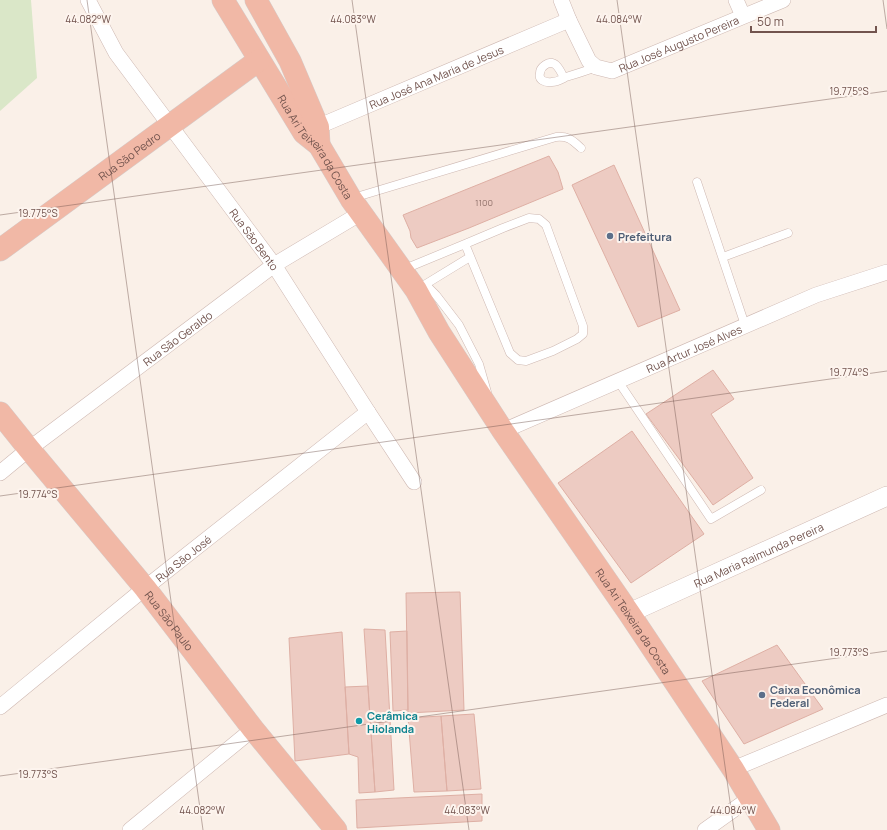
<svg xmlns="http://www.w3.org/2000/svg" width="887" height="830" font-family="Manrope,sans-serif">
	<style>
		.green { fill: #dae7c8 }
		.building { fill: #edcbc2; stroke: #deafa4 }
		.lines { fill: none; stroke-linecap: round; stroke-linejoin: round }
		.service-casing { stroke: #ceb8b2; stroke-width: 9 }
		.minor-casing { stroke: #ceb8b2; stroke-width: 16 }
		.tertiary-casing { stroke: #ceb8b2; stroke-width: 20 }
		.trunk-casing { stroke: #d5ccca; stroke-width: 23 }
		.service { stroke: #fff; stroke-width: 8 }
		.minor { stroke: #fff; stroke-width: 15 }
		.tertiary { stroke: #fff; stroke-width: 19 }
		.trunk { stroke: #f1b8a6; stroke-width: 22 }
		.ticks { fill: none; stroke: #72544e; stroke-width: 1; stroke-opacity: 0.45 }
		.service-dot { fill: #5c6f8a; stroke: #fdf4ee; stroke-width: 1.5 }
		.culture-dot { fill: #0f9aa8; stroke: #fdf4ee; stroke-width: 1.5 }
		.labels { text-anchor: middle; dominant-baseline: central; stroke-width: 4; stroke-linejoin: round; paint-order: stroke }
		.number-label { font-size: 9px; fill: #91726b }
		.street-label { font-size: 11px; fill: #72544e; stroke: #fdf4ee }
		.service-label { font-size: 11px; font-weight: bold; fill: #4e5e75; stroke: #fdf4ee; text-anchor: start }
		.culture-label { font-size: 11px; font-weight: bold; fill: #0d838f; stroke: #fdf4ee; text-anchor: start }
		.ticks-label { font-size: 10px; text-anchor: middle; fill: #72544e; stroke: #fdf4ee; stroke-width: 4; stroke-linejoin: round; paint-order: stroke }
	</style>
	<rect width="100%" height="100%" fill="#faf0e8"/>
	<path class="green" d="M0,0H31L37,78L0,111Z"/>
	<path class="building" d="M549,156L558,172L563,189L469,228L417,248L411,238L410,231L403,215Z
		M614,165L680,310L638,327L572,185Z
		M713,370L734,399L711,414L753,478L713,505L646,414Z
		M632,431L704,534L631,583L558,483Z
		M460,592L464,710L408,713L406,593Z
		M364,629L385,630L394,790L375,792Z
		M407,631L408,710L393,711L390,632Z
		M342,632L349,754L295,761L289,638Z
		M777,645L823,709L744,744L702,681Z
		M368,686L375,792L359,793L358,757L349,754L345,687Z
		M474,714L481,789L447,791L441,716Z
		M441,716L447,791L414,792L408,718Z
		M482,794V821L357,828L356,800Z"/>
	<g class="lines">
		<g class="service-casing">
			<path id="service" d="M564,78C560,70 555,58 545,65C542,67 540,69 540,73C538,80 545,83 552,82C557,82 562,79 566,77C576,74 586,71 596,67
				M697,182L745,325
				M353,198L556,137C569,136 572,140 581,148
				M723,257L788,233
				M402,270L465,244L503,228L529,218L539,219L546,225L583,326V334L577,339L553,351L526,361L518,360L510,353L465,244
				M426,285L436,295L459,325L479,364L487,392
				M421,287L470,257
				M618,381L711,519L761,490"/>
		</g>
		<g class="minor-casing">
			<g id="minor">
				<path id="s1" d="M88,0L116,53L274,265L368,412L414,482"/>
				<path id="s2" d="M561,0L569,20L589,61L596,67L612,71L783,0"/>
				<path d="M736,0L743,16"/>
				<path id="s3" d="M310,130L569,20"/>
				<path id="s4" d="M503,431L816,295L887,272"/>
				<path id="s5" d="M0,473L29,449L274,265L361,213"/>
				<path id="s6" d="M0,707L145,588L368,412"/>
				<path d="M733,769L887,705"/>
				<path d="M130,830L253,729"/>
				<path d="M705,830L750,798"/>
			</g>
		</g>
		<g class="tertiary-casing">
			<g id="tertiary">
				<path id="s7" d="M629,613L887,496"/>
			</g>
		</g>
		<g class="trunk-casing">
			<g id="trunk">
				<path id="s8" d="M223,0L304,133L319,145L351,199L416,290L439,332L503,431L629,613L733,769L769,830"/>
				<path d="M256,0L290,61L318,127L319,145"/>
				<path id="s9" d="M0,250L259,60"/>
				<path id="s10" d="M0,413L29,449L145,588L253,729L336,830"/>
			</g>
		</g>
		<use href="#service" class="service"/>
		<use href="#minor" class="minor"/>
		<use href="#tertiary" class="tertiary"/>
		<use href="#trunk" class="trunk"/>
	</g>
	<path class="ticks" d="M87,0L203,830M352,0L469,830M617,0L734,830M883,0L887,29M0,215L887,91M0,496L887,371M0,776L887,651"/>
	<g class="service-dot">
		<circle cx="610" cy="236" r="4"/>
		<circle cx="762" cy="695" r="4"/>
	</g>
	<circle class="culture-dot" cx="359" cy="721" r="4"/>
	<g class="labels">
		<g class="number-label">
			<text x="484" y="202">1100</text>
		</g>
		<g class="street-label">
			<text stroke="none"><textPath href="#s2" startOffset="165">Rua José Augusto Pereira</textPath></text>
			<text stroke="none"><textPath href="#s3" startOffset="137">Rua José Ana Maria de Jesus</textPath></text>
			<text stroke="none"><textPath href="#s8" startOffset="174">Rua Ari Teixeira da Costa</textPath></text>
			<text stroke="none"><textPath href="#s9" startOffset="160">Rua São Pedro</textPath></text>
			<text stroke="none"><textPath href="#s1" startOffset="292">Rua São Bento</textPath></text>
			<text stroke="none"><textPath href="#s5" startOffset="223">Rua São Geraldo</textPath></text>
			<text stroke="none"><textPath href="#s4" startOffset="208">Rua Artur José Alves</textPath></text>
			<text stroke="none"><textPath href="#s7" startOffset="142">Rua Maria Raimunda Pereira</textPath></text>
			<text stroke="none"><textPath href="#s6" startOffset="236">Rua São José</textPath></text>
			<text stroke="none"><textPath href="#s10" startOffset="268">Rua São Paulo</textPath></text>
			<text stroke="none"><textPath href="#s8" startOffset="746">Rua Ari Teixeira da Costa</textPath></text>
		</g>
		<g class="service-label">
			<text x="618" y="236">Prefeitura</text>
			<text x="770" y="689">Caixa Econômica<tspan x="770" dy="13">Federal</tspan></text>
		</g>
		<g class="culture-label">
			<text x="367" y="715">Cerâmica<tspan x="367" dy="13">Hiolanda</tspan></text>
		</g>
	</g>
	<g class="ticks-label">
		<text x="88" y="23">44.082°W</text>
		<text x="353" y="23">44.083°W</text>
		<text x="619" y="23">44.084°W</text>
		<text x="849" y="95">19.775°S</text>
		<text x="38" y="217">19.775°S</text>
		<text x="849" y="376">19.774°S</text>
		<text x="38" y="498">19.774°S</text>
		<text x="849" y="656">19.773°S</text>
		<text x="38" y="778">19.773°S</text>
		<text x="202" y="814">44.082°W</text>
		<text x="467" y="814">44.083°W</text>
		<text x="733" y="814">44.084°W</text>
	</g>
	<path d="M751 26v6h125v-6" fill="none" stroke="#72544e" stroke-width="2"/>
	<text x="757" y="26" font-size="12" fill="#72544e" stroke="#fdf4ee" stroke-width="3" paint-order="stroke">50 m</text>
</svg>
